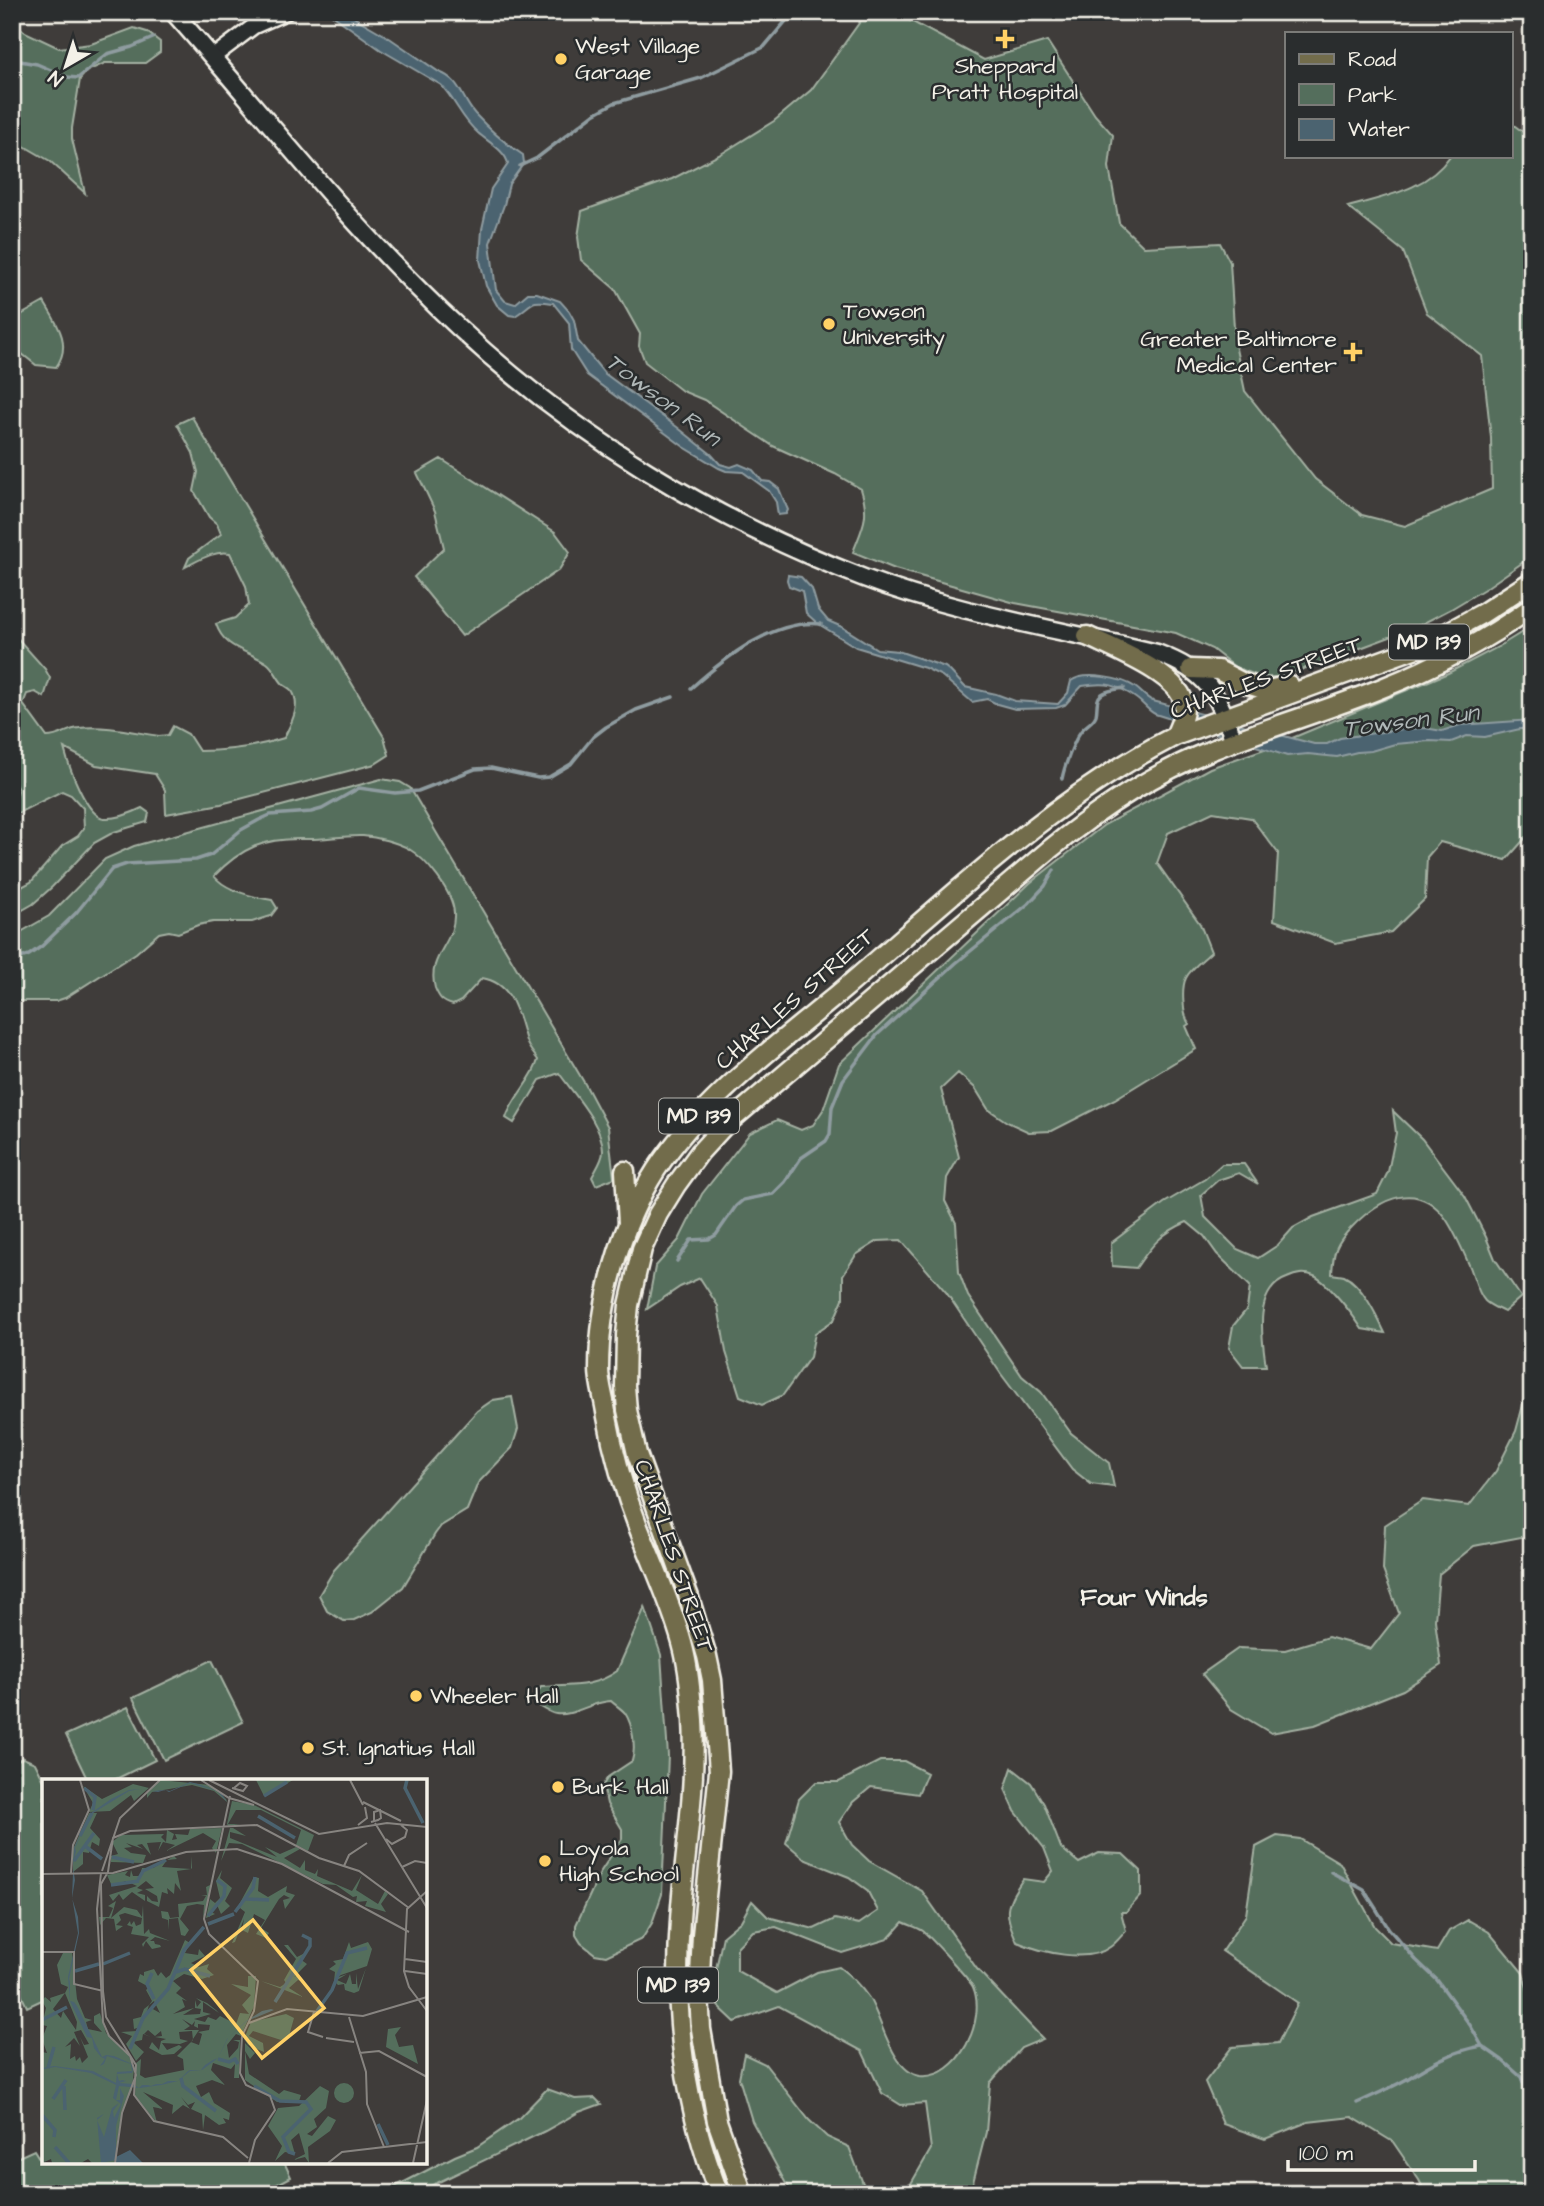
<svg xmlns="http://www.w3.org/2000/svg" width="1544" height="2206" font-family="'Architects Daughter',sans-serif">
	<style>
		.green { fill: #546e5c; stroke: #a4b0a2; stroke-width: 2; fill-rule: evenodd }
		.water { fill: #4b6370; stroke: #8f9ca0; stroke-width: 2 }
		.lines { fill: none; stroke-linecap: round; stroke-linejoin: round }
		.stream { stroke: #8f9ca0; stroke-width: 3.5 }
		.tertiary-casing { stroke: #f4f1e8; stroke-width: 19 }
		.secondary-casing { stroke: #f4f1e8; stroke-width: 21 }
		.primary-casing { stroke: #f4f1e8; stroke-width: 23 }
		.tertiary { stroke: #2a2d2e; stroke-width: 14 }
		.secondary { stroke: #2a2d2e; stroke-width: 16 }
		.primary { stroke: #726c4b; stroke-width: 18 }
		.poi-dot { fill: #ffd166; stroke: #2a2d2e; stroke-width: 2.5 }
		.labels { text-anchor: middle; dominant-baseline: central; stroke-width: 5; stroke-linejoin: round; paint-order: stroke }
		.shield { fill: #2a2d2e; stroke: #b7b6b0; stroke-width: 2 }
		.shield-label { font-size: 21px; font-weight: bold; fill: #f4f1e8 }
		.poi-label { font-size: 23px; fill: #f4f1e8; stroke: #2a2d2e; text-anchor: start }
		.street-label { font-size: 23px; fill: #f4f1e8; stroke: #2a2d2e }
		.water-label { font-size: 24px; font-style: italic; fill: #b0b8b8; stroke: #2a2d2e }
		.neighbourhood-label { font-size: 24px; font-weight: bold; fill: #f4f1e8; stroke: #2a2d2e }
		.inset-river { fill: none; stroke: #4b6370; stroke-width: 3.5 }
		.inset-road { fill: none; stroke: #878480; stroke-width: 2 }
		.view { fill: #ffd166; fill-opacity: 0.15; stroke: #ffd166; stroke-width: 3.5 }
		.inset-edge { fill: none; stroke: #f4f1e8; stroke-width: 3.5 }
	</style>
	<rect width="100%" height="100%" fill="#3f3c3a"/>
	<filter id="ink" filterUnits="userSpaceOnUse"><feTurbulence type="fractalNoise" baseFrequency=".0143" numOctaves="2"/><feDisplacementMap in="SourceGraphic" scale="14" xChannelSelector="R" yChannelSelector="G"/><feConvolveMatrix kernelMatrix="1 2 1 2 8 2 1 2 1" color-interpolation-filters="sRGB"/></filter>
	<g filter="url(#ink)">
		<path class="green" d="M867,12H894L984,60L1047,41L1095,115L1113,135L1109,167L1119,223L1144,247L1220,243L1230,262L1235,344L1245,391L1315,479L1362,515L1405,526L1492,489L1491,438L1482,356L1427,313L1403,251L1348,207C1386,196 1427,190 1450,156H1511V123L1527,135L1529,181L1532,186V556L1486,588L1451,609L1414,628L1312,666L1279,677H1261L1235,667L1212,649L1176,633L1015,603L895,569L853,552C863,526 870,517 861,489L835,474L773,446L704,400L682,391L645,362L639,346L640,334L615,289L581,260L578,237L582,211L672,179L721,154L774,121L811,90Z
			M12,20L25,32L59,48L91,44L134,28L147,32L160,42V52L145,63H105L87,71L80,79L72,128V139L85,193L50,161L12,139Z
			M44,302C56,322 73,344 56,367L36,365L12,346V320Z
			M192,417L384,737L389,755L375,764L221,804L166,814L165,790L155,774L96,765L64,748C68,764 86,816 104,818C117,819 130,814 142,808L149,813L147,822L114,832L94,843L52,887L33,904L12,916V892L31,882L62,846L78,836L84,828L83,808L71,795L62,791L12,816V800L16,799L18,790C9,773 12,755 19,737L12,726V632L45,669L50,678L44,697L35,692L27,694L23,704L47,737C60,737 67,729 79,728C105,725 133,732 159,736L168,735L173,726L188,734L199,751C229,751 256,747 284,738C290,725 302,706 292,691C290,688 286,687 283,684C277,678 274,668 267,663C247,650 224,649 216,624L235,618L249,605L246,586L230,553C215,550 199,560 185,567L189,558L221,534L217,524L209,517L194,491L198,472L193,453L177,424Z
			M441,459L555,532L570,552L559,570L462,636L414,577L444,548L435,511L417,473Z
			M1532,626V835L1529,834L1506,860L1440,842L1427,857L1425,899L1391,932L1335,943L1274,920L1278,853L1251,818L1213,812L1168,833L1157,863L1200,924L1211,952C1204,959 1191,968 1186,978C1181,988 1183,1015 1189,1024L1186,1026L1196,1049L1115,1099L1052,1131L1029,1132L1007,1122L988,1109L975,1088L958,1073L941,1089L959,1157L947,1178L945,1201L956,1223L959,1272L968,1296L1022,1376L1041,1392L1071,1433L1109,1463L1114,1487L1091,1484L1072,1469L1001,1374L946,1292L901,1240L878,1241L856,1255L843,1275V1299L834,1320L815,1333L810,1357L783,1395L762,1405L740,1396L726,1352L718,1306L700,1278L680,1287L647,1309L655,1267L679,1240L702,1194L750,1133L777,1120L801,1130L813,1125L823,1110L839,1064L1030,883L1104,825L1210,768L1273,746L1448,673L1498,647Z
			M381,779L400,782L410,788L585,1084L608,1127L614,1178L596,1185L592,1177C596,1169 603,1160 603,1151C603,1125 573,1093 559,1073L540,1080L514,1123L506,1118C513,1096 533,1080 538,1060C534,1054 528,1048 526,1041C518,1016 514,983 482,978L461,1001L453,1005C442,1002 439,998 435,988C426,956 456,943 454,913C453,892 426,859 409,849C397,842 376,837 363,836C343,835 323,840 304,839C265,838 242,847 214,876C226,891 253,897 272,900L277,908L271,916L252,922H213L198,925L178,933L169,931L159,933L136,953L65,998L56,1001H17L12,1004V937L49,916L105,859L134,846Z
			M1393,1111L1422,1139L1465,1196L1486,1237L1495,1259L1521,1297L1504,1312C1499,1309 1490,1306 1485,1301C1478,1294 1474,1277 1470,1267C1463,1251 1456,1234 1446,1219C1418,1179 1380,1198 1352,1227C1336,1243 1333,1252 1332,1274C1336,1275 1340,1275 1344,1276C1362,1284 1377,1316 1385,1333L1362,1329C1353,1315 1328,1282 1314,1276C1304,1272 1296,1274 1287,1278C1253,1290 1262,1338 1266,1366H1243L1229,1348L1233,1326L1247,1309L1250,1286L1217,1254L1204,1236L1187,1222C1161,1233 1151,1246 1136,1268L1112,1266L1111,1243L1164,1203L1205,1179L1222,1164H1244L1258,1184L1239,1173L1218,1180L1201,1195L1205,1217L1237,1249L1258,1258L1278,1245L1293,1228L1313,1217L1377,1194L1388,1172L1396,1133Z
			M1526,1394L1532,1398V1535L1474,1546L1439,1574L1435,1620L1441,1665L1403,1690L1315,1725L1271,1733L1231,1709L1202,1674L1239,1648L1285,1650L1328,1637L1371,1649L1399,1613L1383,1570L1385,1525L1423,1500L1469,1506L1496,1471L1516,1431Z
			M512,1397L518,1429L512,1448L478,1483L467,1510L441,1526L435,1534L403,1587L372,1612L354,1620L344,1621L327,1611L319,1595L334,1570L477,1411L493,1400Z
			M645,1607L661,1655L668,1756L662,1894L652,1923L642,1939L606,1956L595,1954L581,1943L576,1935V1925L601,1871L622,1839V1829L607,1804L603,1785L608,1777L632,1761C636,1748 633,1725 625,1713C622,1709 615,1705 611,1701C593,1701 572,1717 556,1714C549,1713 543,1708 536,1704V1695L541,1687C567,1685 595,1688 617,1671Z
			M212,1660L243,1722L164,1760L133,1698Z
			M128,1707L155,1760L112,1781H88L66,1735Z
			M23,1758L35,1763L44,1781V1999L27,2007L18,1988L12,1990V1762Z
			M880,1761H904L927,1773L918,1794L871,1787L853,1802L839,1822L852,1845L869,1861L922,1891L977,1969L1043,2039L1021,2048L990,2083L986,2132L970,2194H905L931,2149L925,2103L901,2105L882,2093L862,2051L779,2006L735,2022L718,2006L713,1983L723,1936L741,1921L752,1901L768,1917L814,1929L835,1919L859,1924L878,1911L867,1890L849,1877L806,1860L786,1843L799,1799L816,1782H839ZM903,1922C909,1925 917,1927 923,1931C929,1936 970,1980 973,1987C987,2019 959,2080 920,2076C892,2072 882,2019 869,1998C860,1985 851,1976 839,1967L817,1972L777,1993L737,1971V1947L753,1931L776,1927L842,1953L888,1939Z
			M1012,1768L1031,1783L1044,1804L1061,1848L1079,1863L1099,1853L1123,1854L1141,1871V1895L1126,1912H1121L1126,1931C1121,1936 1116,1943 1110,1947C1087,1964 1041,1952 1017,1942C1004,1912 1004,1906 1023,1879L1044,1882L1053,1871L1044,1848L1015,1811L1005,1789Z
			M1277,1836L1300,1839L1340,1863L1375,1927L1391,1943L1437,1951L1449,1931L1468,1920L1489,1932L1523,1973L1529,1995L1526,2042L1532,2047V2194H1426L1419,2180L1393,2142L1352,2117L1308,2122L1265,2139L1223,2124L1205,2082L1232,2047L1278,2043L1298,2003L1222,1951L1246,1915L1256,1847Z
			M744,2054L765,2064L809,2120L827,2137L849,2147L867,2194H794L785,2182L752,2121L739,2078Z
			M547,2089L575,2099L595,2098L601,2104L579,2112L545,2131L414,2194H381L455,2156L477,2147L519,2118Z
			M34,2150L39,2158L44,2156V2162H284L291,2177L259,2194H12V2160Z"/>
		<path class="water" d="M328,12H345L388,37L439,72C461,80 461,98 475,114C489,129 506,144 523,155L524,163L509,184L504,205L490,243L496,290L505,301L515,304L528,293H537L560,301L569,311L574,320L578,341L604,373L677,427L711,454L720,464L731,467L739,464L753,470L762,481L770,482L779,489L788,510L786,514L778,515L776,502L769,491L743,472L726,471L719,468L684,447L587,375L571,350L569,323L553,303C528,299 534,304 515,316L509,315L497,305L486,286L480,260L482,229L491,189L508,164C506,151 488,142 478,133C461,118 456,101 441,85L381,50Z
			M788,575L801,577L812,589L818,609L828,621L842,627L877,649L898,651L945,667L950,671L965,687L996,694L1015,701L1058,704L1068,693L1071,681C1084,671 1122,678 1135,687C1142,692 1146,698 1153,701L1314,744H1327L1340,738L1403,729L1425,728L1442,731L1460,725L1532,720V729H1520L1485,737L1467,736L1451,742L1430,741L1395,744L1371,751L1357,752L1337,757L1308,754L1287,756L1155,714C1147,710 1144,704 1137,699C1117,684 1107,682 1082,686L1065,705L1056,708L1015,709L997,704L987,699L972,702L942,676L925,668L856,647L817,623L806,613L802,591L789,586L787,580Z"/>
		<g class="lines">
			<path class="stream" d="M12,64L20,61L37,64L67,77L78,78L107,54L132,47L153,38
				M520,166L537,158L594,114L614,103L701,78L764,47L791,15
				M691,688C725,658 773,619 821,624
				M1062,779C1064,768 1074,740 1081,731C1085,725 1093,723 1096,715C1098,708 1095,699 1102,694C1108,690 1118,689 1124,688
				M12,961L29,955L42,946L76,913L112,869L127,864L196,860L211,855L241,830L259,820L270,815L311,812L322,809L359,788L395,793L418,791L475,769L491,768L538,778L549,777L571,764L593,737L606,727L636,710L673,697
				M677,1261L691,1240L709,1239L716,1235L736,1206L743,1200L773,1194L785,1182L801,1158L826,1141L830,1134L832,1107L843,1080L877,1035L956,963L1028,904L1045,886L1054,870
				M1331,1872L1364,1890L1389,1929L1416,1960L1437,1980L1470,2025L1482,2046L1502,2060L1521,2077L1532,2104
				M1357,2103C1374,2095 1391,2088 1407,2079C1432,2063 1452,2051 1482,2046
				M1504,2194L1532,2185"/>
			<g class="tertiary-casing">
				<path id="tertiary" d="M213,57L254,26L286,12"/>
			</g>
			<g class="secondary-casing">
				<path id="secondary" d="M173,12C267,118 354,231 458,327C574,436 715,521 864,578C958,614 1059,629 1157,653C1209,673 1216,691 1234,741"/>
			</g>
			<g class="primary-casing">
				<path id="primary" d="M1087,636C1111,648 1182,675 1184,705C1185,716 1179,726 1175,736
					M1191,669L1218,670L1243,683L1263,689H1273L1289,685
					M625,1171L628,1223
					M719,2194C684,2104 673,2016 680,1920C684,1854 697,1787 693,1720C691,1695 689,1668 682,1643C671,1603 654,1567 639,1529C624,1491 613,1452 606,1412C604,1398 599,1383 599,1369C599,1302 620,1226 656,1170C704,1097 778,1045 844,989C949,899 1050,800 1175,736L1422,646L1483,613L1532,581
					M743,2194L717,2121L701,2029L699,1995L702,1935L719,1771L712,1680L707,1656L689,1597L637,1454L627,1410L625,1386L626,1335L629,1305L642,1249L658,1214L676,1185L700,1152L723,1127L1049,850C1098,810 1152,774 1212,750C1268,727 1326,711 1382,688C1435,667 1486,640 1532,607"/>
			</g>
			<use href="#tertiary" class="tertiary"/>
			<use href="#secondary" class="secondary"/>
			<use href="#primary" class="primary"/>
		</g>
	</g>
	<g class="poi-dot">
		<path d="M1001.5 28.5h7v7h7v7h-7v7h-7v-7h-7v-7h7z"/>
		<circle cx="561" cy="59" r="7"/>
		<circle cx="829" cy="324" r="7"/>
		<path d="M1349.5 341.5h7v7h7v7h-7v7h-7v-7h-7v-7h7z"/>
		<circle cx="416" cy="1696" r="7"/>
		<circle cx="308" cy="1748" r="7"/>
		<circle cx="558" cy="1787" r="7"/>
		<circle cx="545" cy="1861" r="7"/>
	</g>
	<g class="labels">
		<g class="shield">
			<rect x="1389" y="624.5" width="80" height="35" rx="5"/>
			<rect x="659" y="1098.5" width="80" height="35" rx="5"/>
			<rect x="638" y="1967.5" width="80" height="35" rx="5"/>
		</g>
		<g class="shield-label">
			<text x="1429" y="642">MD 139</text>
			<text x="699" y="1116">MD 139</text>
			<text x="678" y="1985">MD 139</text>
		</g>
		<g class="poi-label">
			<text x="575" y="46">West Village<tspan x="575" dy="26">Garage</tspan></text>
			<text x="1005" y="66" text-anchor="middle">Sheppard<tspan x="1005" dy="26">Pratt Hospital</tspan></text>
			<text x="843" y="311">Towson<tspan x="843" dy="26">University</tspan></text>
			<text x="1337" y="339" text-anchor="end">Greater Baltimore<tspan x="1337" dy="26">Medical Center</tspan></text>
			<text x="430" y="1696">Wheeler Hall</text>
			<text x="322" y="1748">St. Ignatius Hall</text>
			<text x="572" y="1787">Burk Hall</text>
			<text x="559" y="1848">Loyola<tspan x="559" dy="26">High School</tspan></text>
		</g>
		<g class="street-label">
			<text transform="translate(1266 678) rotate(-20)">CHARLES STREET</text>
			<text transform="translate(795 999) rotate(-41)">CHARLES STREET</text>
			<text transform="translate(674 1556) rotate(71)">CHARLES STREET</text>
		</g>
		<g class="water-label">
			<text transform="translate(663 400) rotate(37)">Towson Run</text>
			<text transform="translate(1411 721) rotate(-7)">Towson Run</text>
		</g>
		<g class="neighbourhood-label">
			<text x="1144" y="1598">Four Winds</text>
		</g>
	</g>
	<g transform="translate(42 1779)">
		<rect width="385" height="385" fill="#3f3c3a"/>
		<path d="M116,1L92,22L89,16L68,32L47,33L51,24L41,7L60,20L91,5L107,9ZM119,1L168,6L184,20L185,23L172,12L150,6L110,13L105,19V13ZM214,1H213H251L222,17ZM190,22L212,26L272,56L266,72L254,66L259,51L219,31H194L186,45H198L186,47L185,45ZM47,34H55L48,49L58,60L57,67L50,63L47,74L41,73V85L31,93V70ZM180,49L174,74L170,69L174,62L161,54L124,72L133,66L121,63L116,72L119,63L105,64L109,76L100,65L95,66L101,70L84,64L90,68L82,69L89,74L104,76L101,84L69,83V77L76,75L70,63L79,56L122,55L119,58L124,63L125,51L132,55L130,61L135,60L133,55L146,56L148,50ZM188,49H191L204,57L188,53V59L235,78L223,68L238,75L254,68L258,70L242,79L258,89L263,81V91L273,95L276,90L275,97L310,112L320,96L314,111L336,125L343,112L346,115L339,125L344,133L323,127L325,122L314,123L315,117L311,118L294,106L281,105L200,65L187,64L179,82ZM132,77L135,80L125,81L120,88L149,90V77L150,89L149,90L135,92L139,112L133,104L132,115L125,109L126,115L120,113L117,128L105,122V117L110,122L116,123L115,117L103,110L112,109L104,102L95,109L101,111L95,114L103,116V122L90,113L81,121L77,115L71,122L67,116L95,107L84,102L70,107L65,96L86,92L83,96L88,98L89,91L91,97H98L100,89H111ZM180,91L178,99L190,109L183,122L188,127L179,135L175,126L169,133L173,135L164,139L168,120L173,124L178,119L174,102ZM212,98L217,99L216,112L226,118L245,107L244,113L253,116L243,130L241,121L248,119L242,116L237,120L219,149L227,154L224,159L214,155L223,141L212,135L206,154L200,151L202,140L193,163L190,164L203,133L198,129L193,133ZM170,105L161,140L162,126L155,125L145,127L138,140L147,151L143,157L139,156L136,139L127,140L126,151V141L120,139L121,146L119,132L126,133L128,139L137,138L136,125L161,122L164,117H159L165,116L164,108ZM74,122L69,139L82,128L95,131L100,138L101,126L102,155L107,150L108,154L128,162L113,158L108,162H112L113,165L118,166L119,168L110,170L104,162L101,168L100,165L107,158L89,155L91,148L85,146L88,142L89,146L92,142L94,147L99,145L100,139L83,134L77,136L79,141L74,146L81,147L74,152L72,140L64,139L58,146L57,138H67L71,129L66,127ZM143,161L148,164L143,174L156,176L157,170L163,177L149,184L157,188L167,185L165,190L172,196L160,200L142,195L131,202L139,209L134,214L145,222L140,220L143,228L131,235L152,229L141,236L158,235L159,230L153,229V221L155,228L159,223L154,219L165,224L174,231L177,234L161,223V233L169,235L152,240L163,243L166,238L174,241L178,237L194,245L198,234L207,235L200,226L209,216L189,205L206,208V197H214L212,227L199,257L194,255L185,266L187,279L196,269L197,263L191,261H198L197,299H192L193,285L189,290L171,284L169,291L183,306L170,301L154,307L159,318L167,313L172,324L188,334L187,341L181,339L184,344L177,346L163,336L161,351L160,335L149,330L153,323L146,326L139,318L148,330L141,326L130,335L131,326L101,313L121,330L111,328L115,344L93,317L94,284L99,280L98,296L103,299L142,291L141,280L135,277L151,261L150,252L137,253L138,260L146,262L138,265L120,264L125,271L137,266L140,268L132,275L120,276L107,269L110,263L117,271L119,262L124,260L113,258L120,257L119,252L113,257L106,251L102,255L109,258L101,255L100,261L91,263L102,273L94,282L84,265L90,257L79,253L95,252L98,248L92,250L91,240L99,238L102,230L107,226L104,236L109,229L118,234L112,222L107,226L110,222L104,211L107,208L96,202L98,195L102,197V193L112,190L116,197L119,193L124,199L128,196ZM140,240L150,246L153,242L152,247L156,249V245L168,246L167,251L156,253L160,255L157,266L149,263L157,251H142L148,247ZM307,163L309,169L326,163L330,170L325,187L299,196L294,199L305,195L295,201L304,205L308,195L310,205H314V194L316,210L324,189L317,212L312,214L303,211L302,205L296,206L292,202L293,193L287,190L294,185L291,182L301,180ZM242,166H246L255,178L261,175L263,177L258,180L265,185L252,198L256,196L263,203L256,201L247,209L261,218L224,204L219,202L238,208L244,204L242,201L254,180ZM30,173L35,220L43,239L50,241L44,243L46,250L60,253L52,244V237L58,234L64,254L86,275L92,290L90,311L80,332L72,384H50L46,380L39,384H10L9,380L0,384V273L5,274L0,260L5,247L0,246L4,229L0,222L3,218L9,223L8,219L23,214L26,208L19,205L15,186L21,174ZM23,214L35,243L34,251L21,232L19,239L11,230ZM39,251L47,265L42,266L38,258L46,278L40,284L38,278L34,282L33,277L28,280L29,265L23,268L32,259L38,267L32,253ZM244,235L252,239L247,257L239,261L211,252L207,257L221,264L222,273L206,266L202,260L209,243ZM359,248L353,256L357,268L371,266L376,285L344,268L346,250ZM203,264L213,274L208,280L203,272L207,295L237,315L242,311L259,316L257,322L235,323L203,301ZM292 314a10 10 0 1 1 20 0a10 10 0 1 1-20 0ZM278,307L287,312L284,329L272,340L275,348L265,355L270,357L286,337L294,341L288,352L266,368L267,384L263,378L251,381L263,375L257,354L249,361L253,375L243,373L233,382L240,367L226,347L236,329L257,327Z" fill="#546e5c" fill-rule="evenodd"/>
		<path d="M148,3L156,5L176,12L180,15L185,23L175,12L148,4L127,13L123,11L116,13L98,10L87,12L48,36L33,69L34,72L31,88L33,101L30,119L36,138L37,154L27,200L28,203V222L32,223L35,227L60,278L64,276L72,277L90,285L91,291L90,294L75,295L77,302L80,301L84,302L77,304L91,305L97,309L100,306H106L109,307L114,305H120L126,302H136L145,293L148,291H159L163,286L171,281L176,279L185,260L204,242L220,232L229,230L232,231L205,242L186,259L176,279L160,291L148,292L136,302L119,306L98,309L77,307L74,321H78V309L82,317L74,347V378L88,371L101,384H74V381L59,384L55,339L60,336L62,335L55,341L62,358L70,329L77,324L71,332L72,339L79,325L71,319L74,306L49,294L13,288L3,290L0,289L12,287L51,292L74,304L75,293L90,292L89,285L65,277L62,285L58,287L63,280L59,278L52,269L50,259L45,258L28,222L26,198L36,154L30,118L32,69L49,34L69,20L87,11L98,10L110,12L122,11L128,12Z" fill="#4b6370"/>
		<path class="inset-river" d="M365,1L363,9L381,44M42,9L53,18L51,31M222,17L245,3M216,37L253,59M38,57L50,34M43,67L60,80M70,78L92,83M32,82L52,54M96,101L101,92L124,81M69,106L97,102M204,120L227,121M193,133L211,109L213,98M166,137L182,117L183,107L175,101M166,145L192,135M61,185L88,174M33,192L57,185M134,193L143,190L168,197M110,194L105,205L112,220M233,223L268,167V160L260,156M275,232L290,211L305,174L325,169M0,241L25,228M88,270L101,239L126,210L142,171L162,148M176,280L187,283L193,280L196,285M6,289L12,268M139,299L141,307L174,332M22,307L23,331M212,307L238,322L264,323L269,330L241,358L247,373L253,375M11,320L24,301M0,336L13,351L12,358M336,345L346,366M13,368L27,384"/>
		<path class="inset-road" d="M159,1L187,19L212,26M167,1L277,55L345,44L385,48M308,1L321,26M190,9L201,12L205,7L198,4L192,9M188,17L162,140L167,155L216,202L212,232L200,257L198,294L204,306L228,317L233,331L213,361L207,384M321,23L359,42M329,43L336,41L339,39L338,31L332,33V42M333,44L385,129M316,46L325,39L323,28M344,60L350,65L363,58L365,51L359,46M302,87L307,76L325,64M360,88L373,82L385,84M60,92L78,39L118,1M29,94L31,66L47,31L38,1M59,94L55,130L61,243L67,257L88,277L94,296L80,334L73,384M0,95L71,94L144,73L195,70L240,85L367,153M385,112L365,130L362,192L367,208L385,232M0,173H32V205L61,212L59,105L66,93L71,59L88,52L215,46L277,79L317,92L367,129M363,180L385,183M363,192L385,195M61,212L64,238L94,286L92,316L112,342L181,358L206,379M272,233L266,253L281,258M307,238L324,293L325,325L342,368M207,244L245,230L321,237L385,218M284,259L312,263M317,274L337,272L385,298M286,384L300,373L385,363M371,384L385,321"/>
		<path class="view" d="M211,141L282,229L220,279L149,191Z"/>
		<rect width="385" height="385" class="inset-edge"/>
	</g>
	<rect width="1544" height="2206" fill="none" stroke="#2a2d2e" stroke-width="42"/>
	<rect x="21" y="21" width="1502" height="2164" fill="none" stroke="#f4f1e8" stroke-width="2.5" filter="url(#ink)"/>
	<rect x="1285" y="32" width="228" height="126" fill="#2a2d2e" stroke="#7b7b78" stroke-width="2"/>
	<rect x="1299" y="54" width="35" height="10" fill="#726c4b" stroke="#7b7b78" stroke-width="2"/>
	<text x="1348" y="66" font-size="21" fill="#f4f1e8">Road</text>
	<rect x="1299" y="84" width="35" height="21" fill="#546e5c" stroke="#7b7b78" stroke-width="2"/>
	<text x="1348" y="102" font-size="21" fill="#f4f1e8">Park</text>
	<rect x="1299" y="119" width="35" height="21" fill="#4b6370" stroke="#7b7b78" stroke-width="2"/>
	<text x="1348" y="136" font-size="21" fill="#f4f1e8">Water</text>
	<g transform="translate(66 66) rotate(219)" stroke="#2a2d2e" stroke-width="5" paint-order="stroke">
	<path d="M0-5L12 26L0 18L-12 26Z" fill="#f4f1e8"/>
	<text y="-10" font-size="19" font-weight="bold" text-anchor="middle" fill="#f4f1e8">N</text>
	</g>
	<path d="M1288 2160v10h187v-10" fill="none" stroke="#f4f1e8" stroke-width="3.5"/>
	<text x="1299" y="2160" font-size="21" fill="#f4f1e8" stroke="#2a2d2e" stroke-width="5" paint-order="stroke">100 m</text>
</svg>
